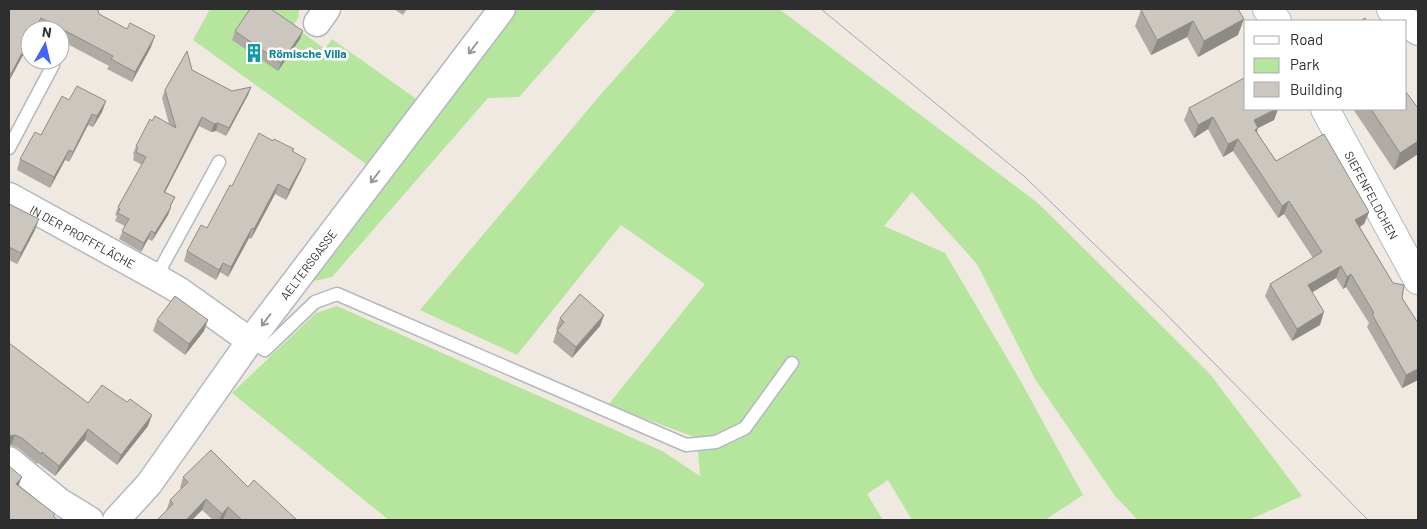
<svg xmlns="http://www.w3.org/2000/svg" width="1427" height="529" font-family="Barlow,sans-serif">
	<style>
		.green { fill: #b6e59e }
		.lines { fill: none; stroke-linecap: round; stroke-linejoin: round }
		.service-casing { stroke: #b4b7c1; stroke-width: 15 }
		.minor-casing { stroke: #b4b7c1; stroke-width: 29 }
		.tertiary-casing { stroke: #b4b7c1; stroke-width: 30 }
		.service { stroke: #fff; stroke-width: 12 }
		.minor { stroke: #fff; stroke-width: 26 }
		.tertiary { stroke: #fff; stroke-width: 28 }
		.tram { stroke: #a3a6b8; stroke-width: 1 }
		.wall { fill: #afaba4 }
		.shaded-wall { fill: #8e8b86 }
		.building { fill: #cbc7bf; stroke: #8e8b86 }
		.oneway { stroke: #969696 }
		.labels { text-anchor: middle; dominant-baseline: central; stroke-width: 5; stroke-linejoin: round; paint-order: stroke }
		.culture-label { font-size: 12px; font-weight: bold; fill: #0d838f; stroke: #fff; text-anchor: start }
		.street-label { font-size: 12px; fill: #2e2e2e; stroke: #fff }
	</style>
	<rect width="100%" height="100%" fill="#efe9e1"/>
	<path class="green" d="M210,9H300L298,14L299,16L293,26L325,49L332,39L422,103L373,169L193,40Z
		M516,9H597L519,97L488,98L332,277L305,283Z
		M677,9H779L1038,203L1210,374L1302,496L1249,520H1138L1115,496L1035,379L977,264L912,192L884,226L945,253L1020,380L1083,495L1045,520H912L888,480L867,494L883,520H389L232,393L316,313L337,306L662,451L700,476L697,438L608,405L705,284L621,225L517,355L420,310L601,94Z"/>
	<g class="lines">
		<g class="service-casing">
			<path id="service" d="M9,148L53,65
				M156,277L219,162
				M250,341L265,350L315,302L337,294L686,445L716,442L745,428L792,363"/>
		</g>
		<g class="minor-casing">
			<g id="minor">
				<path d="M317,23L327,9"/>
				<path id="s1" d="M9,196L156,277L180,291L250,341"/>
				<path d="M9,460L59,501L90,520"/>
				<path id="s2" d="M116,520L149,484L250,341L502,9"/>
			</g>
		</g>
		<g class="tertiary-casing">
			<g id="tertiary">
				<path d="M1267,9L1277,21"/>
				<path d="M1391,9L1418,31"/>
				<path id="s3" d="M1325,109L1418,280"/>
			</g>
		</g>
		<use href="#service" class="service"/>
		<use href="#minor" class="minor"/>
		<use href="#tertiary" class="tertiary"/>
		<path class="tram" d="M821,9L1025,177L1160,308L1368,520"/>
	</g>
	<path class="wall" d="M9,9L99,14L151,47L132,82L107,69L109,66L60,40V30H41L37,28L36,30H30V42L9,81Z
		M394,9H407L403,15Z
		M1238,9V35L1198,57L1187,37L1151,55L1135,26L1141,10Z
		M235,31L300,39L278,71L232,40Z
		M192,70L232,91L251,87L248,95L226,136L216,131L211,132L199,126L165,192L171,207L168,215L152,241L148,239L141,252L119,239L125,226L115,221L117,216L115,215L118,207L142,165L133,160L134,155L133,154L136,146L152,121L169,124L162,98L165,90Z
		M69,100L106,101L102,112L93,127L88,125L69,162L65,160L50,188L17,170L20,159L41,135Z
		M1189,108L1278,109L1274,120L1258,128L1257,132L1276,161L1369,212L1364,224L1360,227L1393,283L1418,323V380L1402,388L1367,327L1369,323L1346,287L1343,289L1336,278L1312,292L1320,325L1292,341L1265,296L1270,284L1313,258L1284,214L1278,218L1233,151L1223,157L1208,129L1194,138L1184,120Z
		M1418,108V154L1394,170L1353,109H1406Z
		M273,141L294,149L293,152L302,168L286,200L275,194L251,239L249,238L228,277L220,272L216,280L184,261L187,251L207,228L232,186Z
		M9,204L35,230L17,264L9,260Z
		M604,315L600,326L572,358L553,342L557,330L556,329L560,318Z
		M157,320L204,331L185,355L153,331Z
		M9,343L88,403L148,426L117,465L85,440L55,476L38,463L37,464L18,448L11,445Z
		M183,477L248,487L297,520H226L224,518L222,520H213L202,510L192,520H158L166,511L170,500L181,489L180,488Z"/>
	<path class="shaded-wall" d="M41,18L36,30H34Z
		M1244,19L1238,35L1198,57L1204,41Z
		M1193,21L1187,37L1151,55L1157,40Z
		M303,31L300,39L278,71L281,63Z
		M155,36L151,47L132,82L135,72Z
		M30,38V42L9,81L11,74Z
		M251,87L248,95L226,136L229,128Z
		M106,101L102,112L93,127L97,116Z
		M1273,109H1278L1274,120L1258,128L1254,140V120Z
		M92,114L88,125L69,162L73,152Z
		M202,117L199,126L161,200L164,192Z
		M1213,117L1208,129L1194,138L1198,125Z
		M218,123L216,131L211,132L214,124Z
		M1238,139L1233,151L1223,157L1228,144Z
		M1418,141V154L1394,170L1400,153Z
		M69,150L65,160L50,188L54,177Z
		M306,159L302,168L286,200L289,190Z
		M278,184L275,194L251,239L254,229Z
		M175,197L168,212L171,207L168,215L152,241L155,233Z
		M1289,201L1284,214L1278,218L1282,206Z
		M1369,212L1364,224L1351,232L1355,220Z
		M39,219L35,230L17,264L21,253Z
		M252,228L249,238L228,277L231,267Z
		M151,231L148,239L141,252L144,243Z
		M223,263L220,272L216,280L219,270Z
		M1341,266L1336,278L1303,298L1308,285Z
		M1351,274L1346,287L1343,289L1347,277Z
		M1324,312L1320,325L1292,341L1297,329Z
		M604,315L600,326L572,358L576,347Z
		M208,320L204,331L185,355L189,344Z
		M1418,369V380L1402,388L1406,375Z
		M152,415L148,426L117,465L121,455Z
		M88,429L85,440L55,476L59,466Z
		M15,435L11,445L9,446V436Z
		M22,477L18,487L16,484Z
		M206,499L202,510L192,520H186Z
		M228,507L224,518L222,520H219L222,514Z"/>
	<path class="building" d="M9,9H96L98,10L99,14L127,29L130,23L155,36L135,72L111,59L113,56L41,18L34,30H30V38L11,74L9,73Z
		M250,9H271L303,31L281,63L235,31Z
		M1144,9H1238L1244,19L1204,41L1193,21L1157,40L1141,10Z
		M1365,18L1367,21H1360Z
		M187,51L192,70L232,91L251,87L229,128L218,123L214,124L202,117L164,192L175,197L170,206L171,207L155,233L151,231L144,243L122,231L129,219L118,213L120,209L118,207L146,157L136,152L138,148L136,146L150,119L152,121L155,116L176,128L165,90Z
		M1246,77V109H1276L1254,120L1258,128L1255,130L1276,161L1324,134L1369,212L1355,220L1393,283L1404,285L1402,298L1418,323V369L1406,375L1372,314L1374,313L1351,274L1347,277L1341,266L1308,285L1324,312L1297,329L1270,284L1322,252L1289,201L1282,206L1238,139L1228,144L1213,117L1198,125L1189,108Z
		M77,86L106,101L97,116L92,114L73,152L69,150L54,177L20,159L35,132L41,135L62,96L69,100Z
		M1406,92L1418,108V141L1400,153L1371,109H1406Z
		M259,133L273,141L274,139L294,149L292,151L306,159L289,190L278,184L254,229L252,228L231,267L223,263L219,270L187,251L201,225L207,228L230,185L232,186Z
		M9,204L39,219L21,253L9,247Z
		M580,294L604,315L576,347L557,331L564,322L560,318Z
		M175,296L208,320L189,344L157,320Z
		M9,343L88,403L102,385L127,402L130,399L152,415L121,455L88,429L59,466L42,452L41,454L22,438L15,435L9,436Z
		M211,450L248,487L254,480L297,520H242L228,507L222,514L206,499L186,520H160L158,519L173,504L170,500L188,482L183,477Z
		M9,466L22,477L16,484L55,514L53,516L58,520H9Z"/>
	<defs><path id="oneway-shaft" d="M-6 0H5M1.5-3L5.5 0L1.5 3" fill="none" stroke-width="1.6" stroke-linecap="round" stroke-linejoin="round" transform="scale(1.25)"/></defs>
	<g class="oneway">
		<use href="#oneway-shaft" transform="translate(473 48) rotate(127)"/>
		<use href="#oneway-shaft" transform="translate(375 177) rotate(127)"/>
		<use href="#oneway-shaft" transform="translate(266 320) rotate(127)"/>
	</g>
	<defs>
		<g id="building-bare" transform="scale(1.5)"><path d="M-4-6H4V6H1V3H-1V6H-4ZM-2.5-4.3h1.7v1.8h-1.7ZM.8-4.3h1.7v1.8H.8ZM-2.5-1h1.7V.8h-1.7ZM.8-1h1.7V.8H.8Z" fill="#0f9aa8" stroke="#fff" stroke-width="2.5" paint-order="stroke"/></g>
	</defs>
	<g fill-rule="evenodd">
		<use href="#building-bare" x="254" y="53"/>
	</g>
	<g class="labels">
		<g class="culture-label">
			<text x="269" y="53">Römische Villa</text>
		</g>
		<g class="street-label">
			<text stroke="none"><textPath href="#s3" startOffset="98">SIEFENFELDCHEN</textPath></text>
			<text stroke="none"><textPath href="#s1" startOffset="84">IN DER PROFFFLÄCHE</textPath></text>
			<text stroke="none"><textPath href="#s2" startOffset="320">AELTERSGASSE</textPath></text>
		</g>
	</g>
	<rect width="1427" height="529" fill="none" stroke="#2e2e2e" stroke-width="20"/>
	<rect x="1244" y="20" width="162" height="90" fill="#ffffff" stroke="#ababab"/>
	<rect x="1254" y="36" width="25" height="8" fill="#ffffff" stroke="#ababab"/>
	<text x="1290" y="45" font-size="15" fill="#2e2e2e">Road</text>
	<rect x="1254" y="58" width="25" height="15" fill="#b6e59e" stroke="#ababab"/>
	<text x="1290" y="70" font-size="15" fill="#2e2e2e">Park</text>
	<rect x="1254" y="82" width="25" height="15" fill="#cbc7bf" stroke="#ababab"/>
	<text x="1290" y="95" font-size="15" fill="#2e2e2e">Building</text>
	<g transform="translate(45 45) rotate(8)"><circle r="24" fill="#ffffff" stroke="#ababab"/>
	<path d="M0-4L9 19L0 12L-9 19Z" fill="#4264fb"/>
	<text y="-8" font-size="14" font-weight="bold" text-anchor="middle" fill="#2e2e2e">N</text>
	</g>
</svg>
